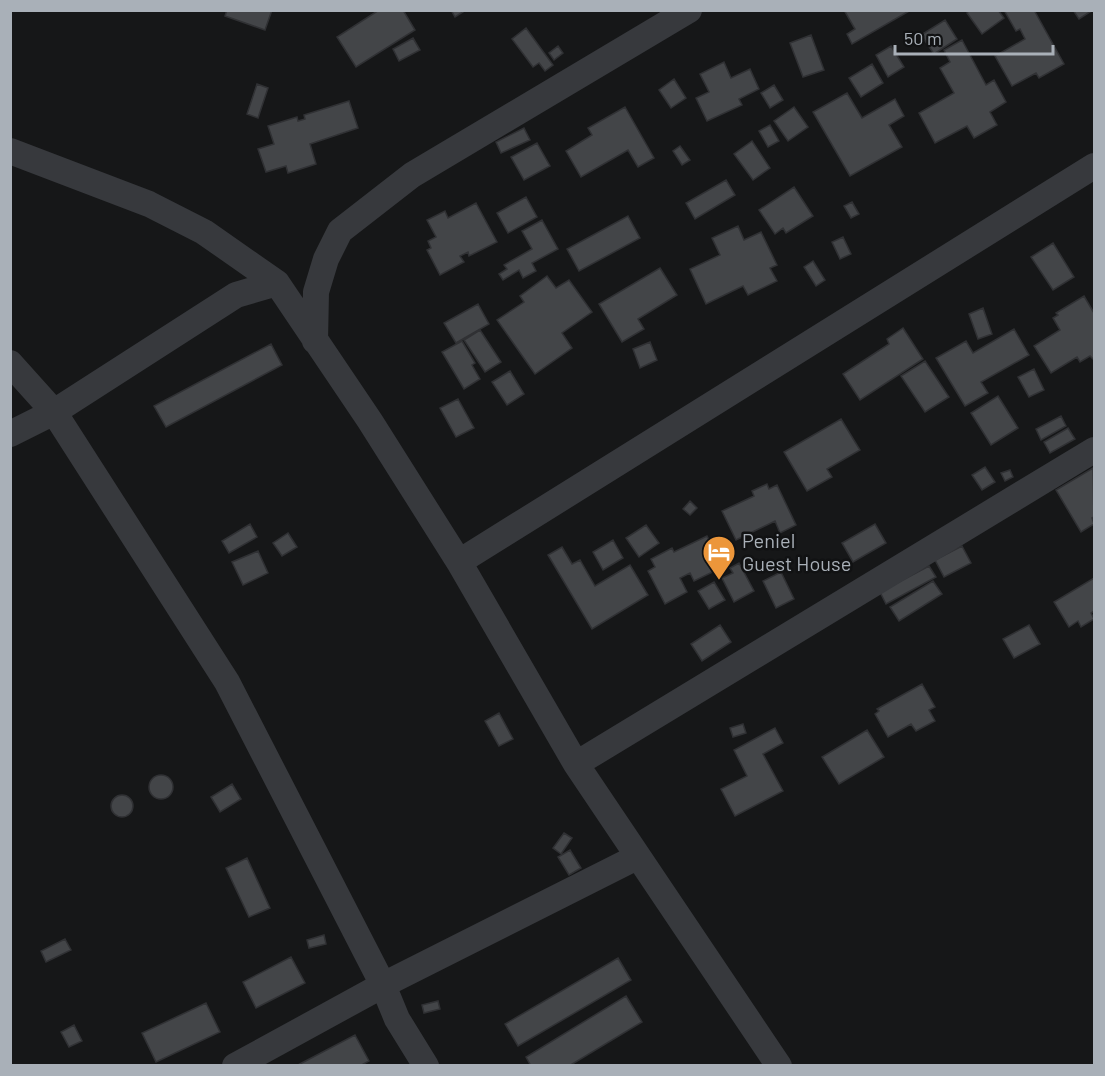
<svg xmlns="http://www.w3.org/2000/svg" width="1105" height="1076" font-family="Barlow,sans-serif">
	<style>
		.building { fill: #434548; stroke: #303134; stroke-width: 1.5 }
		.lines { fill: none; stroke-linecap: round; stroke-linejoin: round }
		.minor { stroke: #37393d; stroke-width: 26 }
		.labels { text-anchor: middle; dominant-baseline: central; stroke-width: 5; stroke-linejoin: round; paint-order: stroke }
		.poi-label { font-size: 20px; fill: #a9b0b8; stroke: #111213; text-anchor: start }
	</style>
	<rect width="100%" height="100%" fill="#161718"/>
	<path class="building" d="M227,10H272L265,30L225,16Z
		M379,10H403L415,30L356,67L337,37Z
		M451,10H466L455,17Z
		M844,10H911L852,44L847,34L855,29Z
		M969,10H998L1004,18L982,34L967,13Z
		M1004,10H1034L1064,64L1039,78L1036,73L1012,86L995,56L1025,39L1020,29L1016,31Z
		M1073,10H1093L1079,19Z
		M945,20L957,39L934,54L921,35Z
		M526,28L553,65L545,71L539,63L533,67L512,39Z
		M811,35L824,70L803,77L790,43Z
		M413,38L420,50L399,61L393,49Z
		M962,40L986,85L994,80L1006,102L990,112L997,125L974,138L967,126L935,143L919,113L954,93L940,68L950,62L944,50Z
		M558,46L563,53L554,60L549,53Z
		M891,46L904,67L888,77L876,55Z
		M724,62L731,78L750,69L759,89L739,99L742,105L707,121L696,98L709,92L700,74Z
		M872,64L883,83L861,97L849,78Z
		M674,79L686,98L671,108L659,90Z
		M257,84L268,88L258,118L247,114Z
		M774,85L783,100L770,108L761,93Z
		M847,93L862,118L895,99L904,116L889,125L902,147L850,176L813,112Z
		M349,101L358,128L310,144L316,164L288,173L286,166L266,172L258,149L274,144L268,126L297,117L298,121L305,119L304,115Z
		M625,107L654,158L638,167L628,150L581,177L566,151L592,135L588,128Z
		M794,107L808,127L788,141L774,121Z
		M770,125L779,141L768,147L759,131Z
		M524,128L530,140L501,153L496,142Z
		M752,141L770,168L753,180L734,154Z
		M537,143L550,166L524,180L511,157Z
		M680,146L690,160L682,165L673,151Z
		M726,180L735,195L695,219L686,203Z
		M794,187L813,216L786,233L783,228L775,234L759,210Z
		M526,197L537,217L508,233L497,213Z
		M852,202L859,214L851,218L844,206Z
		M476,203L497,242L469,256L468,252L460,256L464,262L440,275L427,250L431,248L428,241L436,237L427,220L445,211L448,218Z
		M628,216L640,238L579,271L567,249Z
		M542,220L558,249L532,263L536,271L523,278L519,270L503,280L499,274L507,269L504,265L532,249L522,231Z
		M738,226L744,240L761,232L777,265L770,268L777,281L748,295L743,286L706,304L690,269L720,255L712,238Z
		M843,237L851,254L840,259L832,242Z
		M1053,243L1074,277L1053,290L1031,257Z
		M813,261L825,280L816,286L804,267Z
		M660,268L677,295L638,319L644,329L622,342L599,304Z
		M547,276L556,288L569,280L592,312L562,333L572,348L535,374L497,320L524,302L520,296Z
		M1084,296L1094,313V360L1090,356L1080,362L1077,357L1051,373L1034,346L1060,330L1053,318L1058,315L1056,313Z
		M478,304L489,324L456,343L444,323Z
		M983,308L992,334L978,339L969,314Z
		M903,328L923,359L860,400L843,374L889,344L887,339Z
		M1014,329L1029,355L981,382L988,393L965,406L936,358L966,341L973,353Z
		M480,330L501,362L485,372L464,340Z
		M462,341L475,363L472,365L480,379L464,389L442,352Z
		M650,342L657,360L640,368L633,349Z
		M271,344L282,365L166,427L154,406Z
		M925,361L949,397L925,412L901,376Z
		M1034,369L1044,390L1029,397L1018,377Z
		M510,371L524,394L507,405L492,382Z
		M998,396L1018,428L991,445L971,413Z
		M458,399L474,428L456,437L440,408Z
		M1061,416L1066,426L1041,440L1036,429Z
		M841,419L860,450L827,469L832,477L807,491L784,452Z
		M1068,428L1075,439L1050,453L1044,442Z
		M985,467L995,482L982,490L972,475Z
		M1093,468L1094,517L1092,518L1094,524L1081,532L1056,490Z
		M1010,470L1013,477L1005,481L1001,473Z
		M767,484L769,489L777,485L796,525L780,533L775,521L736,540L722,511L754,496L752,491Z
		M690,501L697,508L690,515L683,509Z
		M250,524L257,537L229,553L222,541Z
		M875,524L886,543L853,562L842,543Z
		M646,525L659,543L639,557L626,538Z
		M288,533L297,547L282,556L273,543Z
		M707,536L723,567L694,581L690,573L680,578L687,592L665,604L648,571L655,567L651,559L672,548L674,552Z
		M613,540L623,558L603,570L593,552Z
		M962,546L971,563L944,577L935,560Z
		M562,547L572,564L580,560L595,586L630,565L648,595L592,629L548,555Z
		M258,551L268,573L243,585L232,562Z
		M739,563L754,591L734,602L722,578L733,573L730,568Z
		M929,566L936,577L886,604L880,592Z
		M781,572L794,599L776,608L763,581Z
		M1094,578V611L1091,613L1094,619L1081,627L1078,621L1069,627L1054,602Z
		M933,581L942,594L899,621L890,607Z
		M714,582L725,600L709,609L698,591Z
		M720,625L731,642L702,661L691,644Z
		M1029,625L1040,644L1014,658L1003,639Z
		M922,684L935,707L929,710L935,721L916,731L911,724L888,737L875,714L879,711L877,709Z
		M499,713L513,739L499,746L485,721Z
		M743,724L746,733L733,737L730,728Z
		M775,728L783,743L763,754L783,791L735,816L721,789L747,776L734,750Z
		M867,730L884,757L839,784L822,757Z
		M149 787a12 12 0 1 1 24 0a12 12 0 1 1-24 0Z
		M232,784L241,799L220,812L211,797Z
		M111 806a11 11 0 1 1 22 0a11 11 0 1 1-22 0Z
		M564,833L572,838L561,854L553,848Z
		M570,850L581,868L569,875L558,857Z
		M247,858L270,908L249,917L226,868Z
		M324,935L326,944L309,948L307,940Z
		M65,939L71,950L46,962L41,951Z
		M291,957L305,983L256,1008L243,982Z
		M618,958L631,980L518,1046L505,1024Z
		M626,996L642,1022L569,1066H531L526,1057Z
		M438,1001L440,1009L424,1013L422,1005Z
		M206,1003L220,1032L156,1062L142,1033Z
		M74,1025L82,1041L69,1047L61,1032Z
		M355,1035L369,1061L360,1066H296Z"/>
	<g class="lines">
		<path class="minor" d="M10,151L149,204L204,232L277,283L370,421L459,562L576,764L779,1066
			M315,341L316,292L326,259L340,231L412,175L689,10
			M10,363L54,412L227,682L383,985L397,1019L426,1066
			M10,434L54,412L236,295L277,283
			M459,562L1094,166
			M576,764L1094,450
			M235,1066L383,985L637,857"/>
	</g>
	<defs>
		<g id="hotel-pin" transform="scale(1.725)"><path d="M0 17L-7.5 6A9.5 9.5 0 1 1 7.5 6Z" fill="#ec963a" stroke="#111213"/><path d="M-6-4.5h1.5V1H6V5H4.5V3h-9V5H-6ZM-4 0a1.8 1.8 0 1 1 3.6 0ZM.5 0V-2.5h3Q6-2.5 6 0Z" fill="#fff"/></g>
	</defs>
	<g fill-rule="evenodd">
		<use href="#hotel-pin" x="719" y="552"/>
	</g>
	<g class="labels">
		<g class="poi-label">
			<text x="742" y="540">Peniel<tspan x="742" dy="23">Guest House</tspan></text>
		</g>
	</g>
	<rect width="1105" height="1076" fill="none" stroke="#a9b0b8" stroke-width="24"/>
	<path d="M895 45v9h158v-9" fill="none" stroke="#a9b0b8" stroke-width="3"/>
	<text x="904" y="45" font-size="18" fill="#a9b0b8" stroke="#111213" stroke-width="4.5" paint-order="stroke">50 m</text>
</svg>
